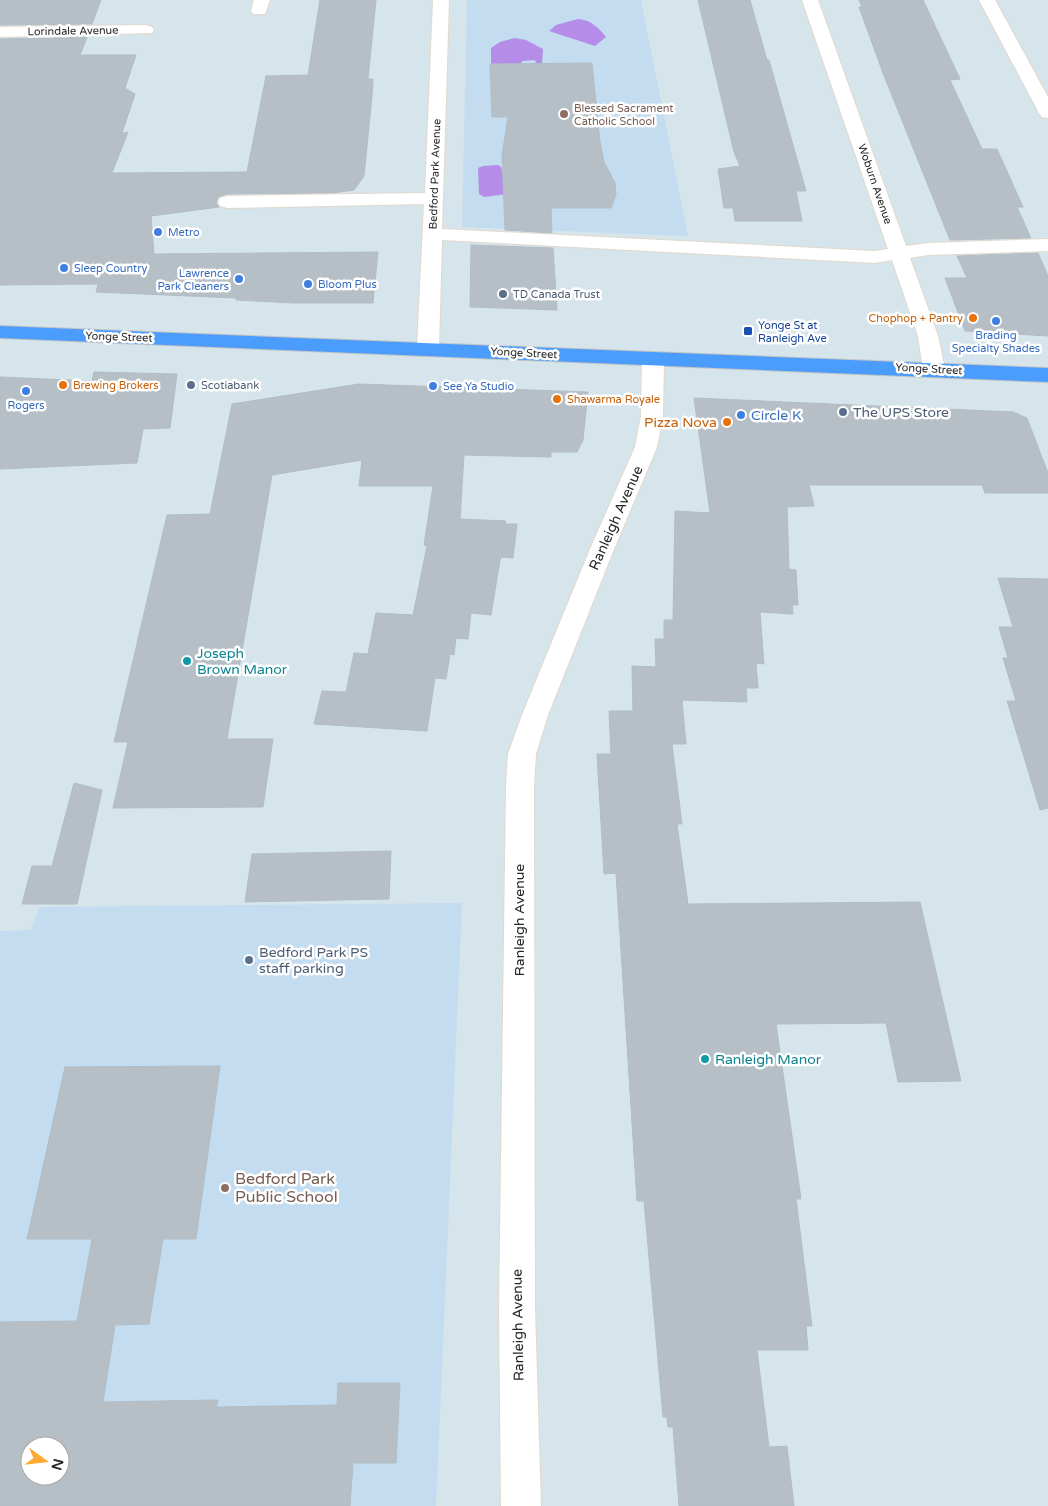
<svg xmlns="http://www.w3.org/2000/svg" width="1048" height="1506" font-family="'Varela Round',sans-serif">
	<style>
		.education { fill: #c3dcef; fill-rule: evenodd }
		.green { fill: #b58de8 }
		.building { fill: #b7bfc6; stroke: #b0bdc6; fill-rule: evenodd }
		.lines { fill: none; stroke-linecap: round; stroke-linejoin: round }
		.minor-casing { stroke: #e2d9cc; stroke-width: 2 }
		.major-casing { stroke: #c3c3c3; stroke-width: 2 }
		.minor { fill: #fff; fill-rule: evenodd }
		.major { fill: #4a9cfd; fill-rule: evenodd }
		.education-dot { fill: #8d6e63; stroke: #fff; stroke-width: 2 }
		.shop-dot { fill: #3f7fe0; stroke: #fff; stroke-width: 2 }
		.service-dot { fill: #5c6f8a; stroke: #fff; stroke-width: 2 }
		.food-dot { fill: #e8710a; stroke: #fff; stroke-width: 2 }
		.transit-dot { fill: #1a4fb4; stroke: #fff; stroke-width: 2 }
		.culture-dot { fill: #0f9aa8; stroke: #fff; stroke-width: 2 }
		.labels { text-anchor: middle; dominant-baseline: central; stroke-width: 5; stroke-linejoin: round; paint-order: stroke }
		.far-street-label { font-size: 11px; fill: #272727; stroke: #fff }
		.far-education-label { font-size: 11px; fill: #785e54; stroke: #fff; text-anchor: start }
		.far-shop-label { font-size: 11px; fill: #366cbe; stroke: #fff; text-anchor: start }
		.far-service-label { font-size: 11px; fill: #4e5e75; stroke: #fff; text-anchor: start }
		.far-food-label { font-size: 11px; fill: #c56008; stroke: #fff; text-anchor: start }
		.far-transit-label { font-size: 11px; fill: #164399; stroke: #fff; text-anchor: start }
		.service-label { font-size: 14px; fill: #4e5e75; stroke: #fff; text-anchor: start }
		.shop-label { font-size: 14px; fill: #366cbe; stroke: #fff; text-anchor: start }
		.food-label { font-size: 14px; fill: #c56008; stroke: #fff; text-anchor: end }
		.street-label { font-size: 14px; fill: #272727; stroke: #fff }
		.culture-label { font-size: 14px; fill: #0d838f; stroke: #fff; text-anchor: start }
		.near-education-label { font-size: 16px; fill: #785e54; stroke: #fff; text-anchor: start }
	</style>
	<rect width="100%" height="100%" fill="#d6e4eb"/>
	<path class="education" d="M467,0H641L688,236L462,227Z
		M462,903L436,1506H0V931L31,930L39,907ZM30,1446H60V1476H30Z"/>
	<path class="green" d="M578,19C591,20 598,27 606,37L595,46L549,31L556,25Z
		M515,38L526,40L543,49L542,63H536L535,60L522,61L521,64H491V48L500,42Z
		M498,165L501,167L502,171L507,175V194L484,197L479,194L478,168L483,166Z"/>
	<path class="building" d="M0,0H101L92,24L0,25Z
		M320,0H376L368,79H373L372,96L364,176L354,190L332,193L227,194L218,197L216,203L219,207L151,216L154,254L378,252L373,303H294L236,300V298L96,292L98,284L0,285V39L87,37L80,55H136L125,88L135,94L122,133L128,132L112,173L247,172L266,76L308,75Z
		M698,0H750L767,60H769L806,191H796L802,221H735L733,208H724L718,169L740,166L734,152Z
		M859,0H923L960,79L950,80L982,149H997L1023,207H1017L1031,238L950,240L883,73L859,7H862Z
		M592,63L600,142L604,162L615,183L616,194L611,208H551L552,233L505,230L502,156L508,117H492L490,64Z
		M471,245L553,248L557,310L470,307Z
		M1038,253L1048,276V336L965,331L945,278H967L957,256Z
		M94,372L177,374L170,428L143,429L137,463L0,469V377L92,381Z
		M359,384L588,392L583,440L577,452H551V457L464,455L460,519L506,521L505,524H517L513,558L501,557L500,560L491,615L471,613L468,639L456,638L454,655L450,654L446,679L435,678L427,731L314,724L322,691L346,692L354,653L368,654L376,613L413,615L427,546L424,545L433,486H359L362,460L272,475L227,739H273L263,807L113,808L128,742H114L167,515L210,514L232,404Z
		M694,398L1013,412L1027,418L1048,473V493H985L982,485H809L814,506L787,507L789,569L796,570L798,605H792L793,614L760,612L764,664L756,663L758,688H746L747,702L682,700L686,744H672L682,824H677L688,904L920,902L961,1081L898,1082L886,1023L776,1024L801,1199H796L812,1326H806L808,1350H757L769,1447L787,1446L794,1506H679L673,1427H668L667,1417H663L644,1201H637L616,873L604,874L597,754H611L609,711H633L632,666L656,667L655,639H664V620H673L675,511L710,513Z
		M998,578L1048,579V808L1040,810L1007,701H1016L1003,658H1008L999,627H1013Z
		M74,783L102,790L77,904H22L32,866H52Z
		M391,851L389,899L245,902L252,854Z
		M220,1066L196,1239H163L149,1324L115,1325L103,1402L218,1400L216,1407L337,1405L338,1383H400L396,1463H353L350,1506H0V1322L77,1321L92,1239H27L65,1067ZM30,1446H60V1476H30Z"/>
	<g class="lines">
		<g class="minor-casing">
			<path id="minor" d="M254,0H270L265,14H253L251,11Z
				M433,0H449L442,229L875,251L888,249L802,0H818L906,246L928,243L1048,239V251L928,255L910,258L938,336L945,369L942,374L934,376L926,374L923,369L918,336L892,260L875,263L442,240L439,348L435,352L428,354L421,352L417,348L424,204L227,208L220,206L218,202L220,198L227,196L425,193Z
				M979,0H995L1048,97V118L1042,117L1039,113Z
				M146,25L152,27L154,30L152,33L0,37V27Z
				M653,353L660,354L664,359L663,416L657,447L614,549L548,715L536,754L534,785L535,1309L541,1506H501L499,1309L506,785L508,754L522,715L590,549L635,447L641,416L642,359L646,354Z"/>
		</g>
		<g class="major-casing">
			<path id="major" d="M0,326L1048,368V382L0,338Z"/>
		</g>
		<use href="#minor" class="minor"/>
		<use href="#major" class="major"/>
	</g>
	<g class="education-dot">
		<circle cx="564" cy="114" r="5"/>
		<circle cx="225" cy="1188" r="5"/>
	</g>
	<g class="shop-dot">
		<circle cx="158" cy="232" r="5"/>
		<circle cx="64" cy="268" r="5"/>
		<circle cx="239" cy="279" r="5"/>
		<circle cx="308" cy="284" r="5"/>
		<circle cx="996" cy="321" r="5"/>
		<circle cx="433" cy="386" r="5"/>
		<circle cx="26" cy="391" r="5"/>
		<circle cx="741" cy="415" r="5"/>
	</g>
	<g class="service-dot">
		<circle cx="503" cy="294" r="5"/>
		<circle cx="191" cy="385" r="5"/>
		<circle cx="843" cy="412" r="5"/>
		<circle cx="249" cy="960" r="5"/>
	</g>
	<g class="food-dot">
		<circle cx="973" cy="318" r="5"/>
		<circle cx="63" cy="385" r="5"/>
		<circle cx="557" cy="399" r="5"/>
		<circle cx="727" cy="422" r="5"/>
	</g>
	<rect class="transit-dot" x="743" y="326" width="10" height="10" rx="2.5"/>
	<g class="culture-dot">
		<circle cx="187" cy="661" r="5"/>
		<circle cx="705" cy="1059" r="5"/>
	</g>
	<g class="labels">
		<g class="far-street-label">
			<text transform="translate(73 31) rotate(-1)">Lorindale Avenue</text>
			<text transform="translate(435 174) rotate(-88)">Bedford Park Avenue</text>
			<text transform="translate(875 184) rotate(71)">Woburn Avenue</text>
			<text transform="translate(119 337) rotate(2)">Yonge Street</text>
			<text transform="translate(524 353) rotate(3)">Yonge Street</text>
			<text transform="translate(929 369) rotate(3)">Yonge Street</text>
		</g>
		<g class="far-education-label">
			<text x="574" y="108">Blessed Sacrament<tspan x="574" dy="13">Catholic School</tspan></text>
		</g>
		<g class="far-shop-label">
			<text x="168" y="232">Metro</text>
			<text x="74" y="268">Sleep Country</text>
			<text x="229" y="273" text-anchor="end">Lawrence<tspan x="229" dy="13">Park Cleaners</tspan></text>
			<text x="318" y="284">Bloom Plus</text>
			<text x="996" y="335" text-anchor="middle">Brading<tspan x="996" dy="13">Specialty Shades</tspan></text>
			<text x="443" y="386">See Ya Studio</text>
			<text x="26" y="405" text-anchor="middle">Rogers</text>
		</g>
		<g class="far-service-label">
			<text x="513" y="294">TD Canada Trust</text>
			<text x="201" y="385">Scotiabank</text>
		</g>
		<g class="far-food-label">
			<text x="963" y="318" text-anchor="end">Chophop + Pantry</text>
			<text x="73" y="385">Brewing Brokers</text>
			<text x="567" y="399">Shawarma Royale</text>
		</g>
		<g class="far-transit-label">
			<text x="758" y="325">Yonge St at<tspan x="758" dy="13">Ranleigh Ave</tspan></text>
		</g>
		<g class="service-label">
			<text x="853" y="412">The UPS Store</text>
			<text x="259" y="952">Bedford Park PS<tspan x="259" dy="16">staff parking</tspan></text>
		</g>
		<g class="shop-label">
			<text x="751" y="415">Circle K</text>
		</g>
		<g class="food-label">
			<text x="717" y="422">Pizza Nova</text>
		</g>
		<g class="street-label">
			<text transform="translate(616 518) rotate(-66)">Ranleigh Avenue</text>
			<text transform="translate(519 920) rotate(-90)">Ranleigh Avenue</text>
			<text transform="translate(518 1325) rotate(-91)">Ranleigh Avenue</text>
		</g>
		<g class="culture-label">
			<text x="197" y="653">Joseph<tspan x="197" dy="16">Brown Manor</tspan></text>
			<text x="715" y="1059">Ranleigh Manor</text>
		</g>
		<g class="near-education-label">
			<text x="235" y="1179">Bedford Park<tspan x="235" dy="18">Public School</tspan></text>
		</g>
	</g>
	<g transform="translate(45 1461) rotate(105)"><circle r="24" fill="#ffffff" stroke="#a9a9a9"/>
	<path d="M0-4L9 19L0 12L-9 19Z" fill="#ffaa30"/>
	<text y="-8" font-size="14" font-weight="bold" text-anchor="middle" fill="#272727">N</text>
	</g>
</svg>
